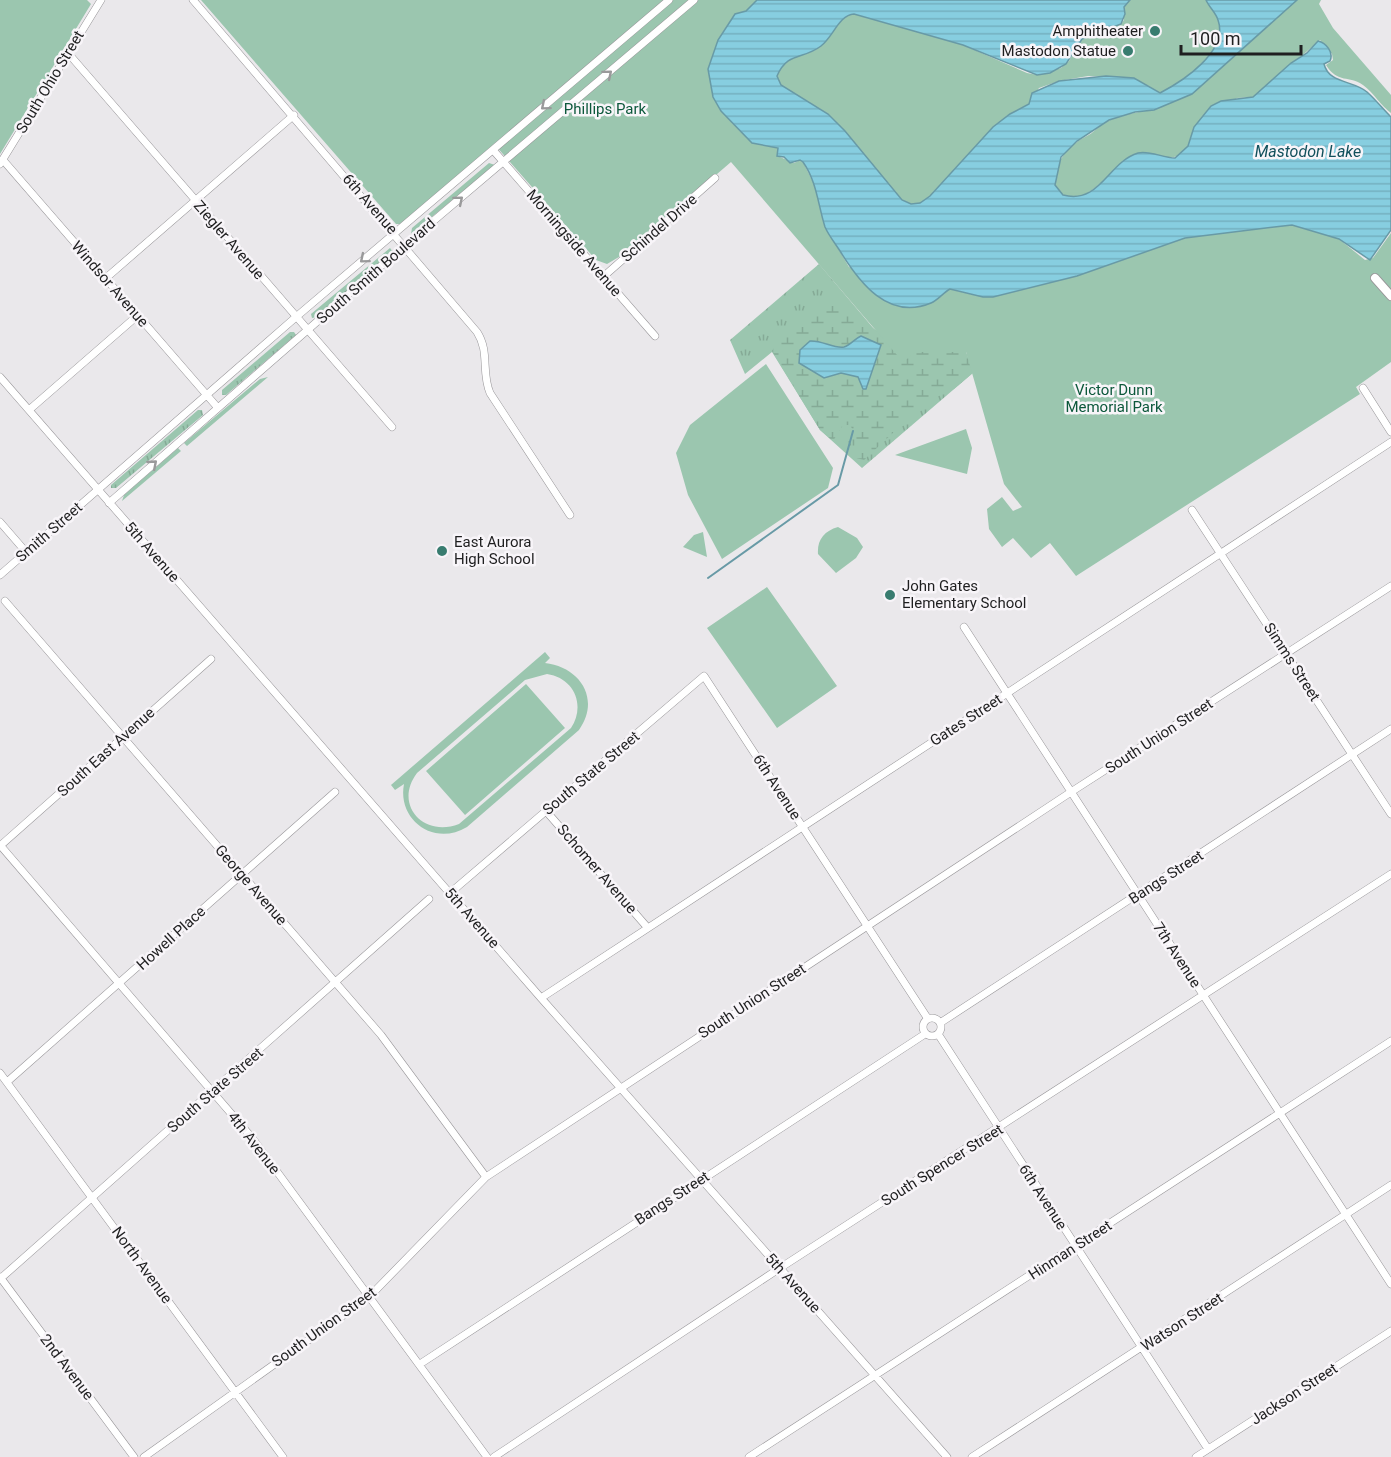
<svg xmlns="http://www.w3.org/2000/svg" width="1391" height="1457" font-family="Roboto,sans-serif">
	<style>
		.grass { fill: url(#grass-tufts) }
		.wetland { fill: url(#wetland-marsh); fill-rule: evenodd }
		.park { fill: #9bc6af; fill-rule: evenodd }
		.water { fill: url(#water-rules); stroke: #689aa6; stroke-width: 1.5 }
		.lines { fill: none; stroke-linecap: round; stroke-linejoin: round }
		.stream { stroke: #689aa6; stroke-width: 2 }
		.minor-casing { stroke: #979598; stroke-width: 8 }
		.tertiary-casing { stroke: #979598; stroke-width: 10 }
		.minor { stroke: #fff; stroke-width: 7 }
		.tertiary { stroke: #fff; stroke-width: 8 }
		.oneway { stroke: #9a9a9b }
		.poi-dot { fill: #387c6f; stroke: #f8f5f9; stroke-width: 2 }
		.labels { text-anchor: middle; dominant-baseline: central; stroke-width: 5; stroke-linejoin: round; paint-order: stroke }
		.poi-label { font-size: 15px; fill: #1f1f20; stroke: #f8f5f9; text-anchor: end }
		.street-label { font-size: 15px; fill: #1f1f20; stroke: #f8f5f9 }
		.park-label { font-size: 15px; fill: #0c583b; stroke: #f8f5f9 }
		.water-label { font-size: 16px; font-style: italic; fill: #11505c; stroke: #f8f5f9 }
	</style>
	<defs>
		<pattern id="grass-tufts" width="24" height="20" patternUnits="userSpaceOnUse" patternTransform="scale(1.5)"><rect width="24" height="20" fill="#9bc6af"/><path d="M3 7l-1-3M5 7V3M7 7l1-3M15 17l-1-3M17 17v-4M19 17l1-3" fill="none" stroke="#85aa96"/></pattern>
		<pattern id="wetland-marsh" width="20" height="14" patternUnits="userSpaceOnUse" patternTransform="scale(1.5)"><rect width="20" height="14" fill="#9bc6af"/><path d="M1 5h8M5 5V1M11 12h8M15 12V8" fill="none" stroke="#85aa96"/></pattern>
		<pattern id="water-rules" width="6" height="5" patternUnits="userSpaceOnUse" patternTransform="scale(1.5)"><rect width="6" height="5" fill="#87cee0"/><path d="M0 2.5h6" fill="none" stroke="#74b0c0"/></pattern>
	</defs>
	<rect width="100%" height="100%" fill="#eae8eb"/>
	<path class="grass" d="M489,163L495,165L411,234L412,228Z
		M390,248L393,252L317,317L312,318L311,314Z
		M819,264L902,362L915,352L974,372L862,468L820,430L772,352L745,374L730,340Z
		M290,332H294L296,335L226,395H222V390Z
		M268,377L187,446L184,443L260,379Z
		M198,410H202L203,415L116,488H111V485Z
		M178,448L181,451L122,501L124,495Z"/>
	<path class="wetland" d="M831,299L842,304L862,322L915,352H966L974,372L954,389L941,392L927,401L864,460L856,458C853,447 858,436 850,425H843L833,441L820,430L772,351C778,340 819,303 831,299ZM856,338L876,362L866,389L858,377L851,374L824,378L817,371L823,341C836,347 846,351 856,338Z"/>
	<path class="park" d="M0,0H87L91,4L0,154Z
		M201,0H757L746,11L735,14L723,32L708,69L721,111L752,143L778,148L780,157L794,163L800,160L803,162L817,190L826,228L849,267L939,298L949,289L983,297H993L1077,276L1185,238L1246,229L1292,225L1339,239L1365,260L1373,258L1391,233V362L1356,387L1360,394L1076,576L1050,543L1031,558L1013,538L1002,547L989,529L987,509L1002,497L1013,511L1022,507L1004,484L966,352H915L903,362L731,162L624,254L607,264L596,260L495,145L401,224H396Z
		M1130,0H1321L1319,4L1333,28L1391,95V113C1381,106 1374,93 1363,85C1349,75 1338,84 1326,65L1333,60L1332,54L1320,40L1260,92L1253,97L1237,98L1182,154C1169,161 1158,156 1145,152C1136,157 1124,161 1116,168C1102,181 1073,217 1055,185C1056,161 1065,148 1085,137C1094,133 1099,125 1108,121C1126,112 1147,113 1165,104L1160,93L1134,78L1088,76L1059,81L1039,88L1029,104L1010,114L993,127L930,196L920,203L911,204L902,200L845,131L828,114L781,85L777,76C788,50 803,60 821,46C833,37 839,15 854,14L963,45L1027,73L1037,75L1061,68L1069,61L1082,39L1121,24L1124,20V7Z
		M766,364L833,468L828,488L722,559L688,495L676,453L690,425Z
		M966,429L972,448L967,474L895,455Z
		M838,527L857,538L863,547L856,558L836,573L818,554C817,540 824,531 838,527Z
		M703,532L707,557L683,547L694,535Z
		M767,587L837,686L777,728L707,628Z
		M545,652L550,658L545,663C580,667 601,699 579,730L467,827C434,847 397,820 404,784L395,790L391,785ZM547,674C574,678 586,705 571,728L459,824C424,838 393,805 417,773L525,680Z
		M526,684L565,728L465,815L426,771Z"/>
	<path class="water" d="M757,0H1130L1124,7L1125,14L1121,24L1082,39L1066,64L1050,73L1037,75L963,45L854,14C839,15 833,37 821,46C803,60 788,51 777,76L781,85L828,114L845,131L902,200L911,204L920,203L930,196L993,127L1010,114L1029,104L1032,93L1059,81L1106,76L1134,78L1160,93C1183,81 1229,51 1218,20C1216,13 1209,7 1206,0H1297L1192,94L1154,110L1135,112L1109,120L1077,141L1061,157L1055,185L1063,195C1100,205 1108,162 1138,153C1149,150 1163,158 1175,158L1188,146L1194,127L1211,106L1221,101L1253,97L1291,63L1307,53L1318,41C1326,43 1334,52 1330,61L1324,64C1329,84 1353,80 1367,92C1375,99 1383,109 1391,117V230L1370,260L1339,239L1292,225L1283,226L1185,238L1077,276L993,297H983L950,289C943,293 938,300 931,303C888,321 859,282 840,251C835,243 829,236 825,227C818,205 817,182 803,162L800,160L790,163L784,157L777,156L778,148L752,143L721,111L713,97L708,69L718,40L735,14L746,11Z
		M861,336L881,345L866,389H863L858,377L841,373L824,378L799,363L800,350L810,341C822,340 834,349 844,347C851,345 854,339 861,336Z"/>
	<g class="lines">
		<path class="stream" d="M708,578L838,485L853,431"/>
		<g class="minor-casing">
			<path id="minor" d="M193,0L477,332C490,352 481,372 490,393L570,515
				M68,53L392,427
				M493,150L655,336
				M3,160L218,408
				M0,164L101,0
				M603,277L715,178
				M106,278L294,115
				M0,377L541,998L947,1457
				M1363,388L1391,432
				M29,410L137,316
				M109,503L405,245L694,0
				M1192,510L1391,814
				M0,522L26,552
				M0,575L296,317L669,0
				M5,601L381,1035L486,1177
				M964,627L1391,1284
				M546,811L647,927
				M0,845L253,1139L487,1457
				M0,846L211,659
				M450,893L704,676L928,1019
				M541,998L1391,442
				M923 1027a9 9 0 1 1 18 0a9 9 0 1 1-18 0Z
				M940,1023L1391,729
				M938,1034L1208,1449
				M0,1073L283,1457
				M7,1082L335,792
				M0,1277L134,1457
				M0,1279L429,899
				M420,1364L925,1034
				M144,1457L369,1297L486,1177L1071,792L1391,586
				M494,1457L780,1268L1391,874
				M749,1457L1391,1041
				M972,1457L1391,1185
				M1196,1457L1391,1331"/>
		</g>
		<g class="tertiary-casing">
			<path id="tertiary" d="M1375,278L1391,296"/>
		</g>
		<use href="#minor" class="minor"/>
		<use href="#tertiary" class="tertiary"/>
	</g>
	<defs><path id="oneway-chevron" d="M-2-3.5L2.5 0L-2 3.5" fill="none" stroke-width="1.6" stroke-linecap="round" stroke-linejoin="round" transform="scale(1.5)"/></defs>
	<g class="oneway">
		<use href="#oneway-chevron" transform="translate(608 74) rotate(-40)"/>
		<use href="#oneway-chevron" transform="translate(545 106) rotate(140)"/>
		<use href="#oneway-chevron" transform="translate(459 200) rotate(-40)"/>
		<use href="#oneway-chevron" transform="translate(364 259) rotate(140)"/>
		<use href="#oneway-chevron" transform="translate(153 464) rotate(-41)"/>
	</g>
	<g class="poi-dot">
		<circle cx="1155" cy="31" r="6"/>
		<circle cx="1128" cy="51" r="6"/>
		<circle cx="442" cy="551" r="6"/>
		<circle cx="890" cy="595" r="6"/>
	</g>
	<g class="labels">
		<g class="poi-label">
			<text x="1143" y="31">Amphitheater</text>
			<text x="1116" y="51">Mastodon Statue</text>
			<text x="454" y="542" text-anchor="start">East Aurora<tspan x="454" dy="17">High School</tspan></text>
			<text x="902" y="586" text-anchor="start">John Gates<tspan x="902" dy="17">Elementary School</tspan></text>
		</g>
		<g class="street-label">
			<text transform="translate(50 82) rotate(-59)">South Ohio Street</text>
			<text transform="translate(370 204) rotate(49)">6th Avenue</text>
			<text transform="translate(659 228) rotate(-41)">Schindel Drive</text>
			<text transform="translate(229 240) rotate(49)">Ziegler Avenue</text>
			<text transform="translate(574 243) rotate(49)">Morningside Avenue</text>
			<text transform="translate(376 271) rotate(-41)">South Smith Boulevard</text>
			<text transform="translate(110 284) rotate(49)">Windsor Avenue</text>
			<text transform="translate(49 532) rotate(-41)">Smith Street</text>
			<text transform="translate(152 552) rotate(49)">5th Avenue</text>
			<text transform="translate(1292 662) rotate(57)">Simms Street</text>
			<text transform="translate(966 720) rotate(-33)">Gates Street</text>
			<text transform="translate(1159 736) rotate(-33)">South Union Street</text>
			<text transform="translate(106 752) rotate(-42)">South East Avenue</text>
			<text transform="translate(591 773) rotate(-40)">South State Street</text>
			<text transform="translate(777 787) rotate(57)">6th Avenue</text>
			<text transform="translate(597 869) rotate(49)">Schomer Avenue</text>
			<text transform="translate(1166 877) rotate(-33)">Bangs Street</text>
			<text transform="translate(251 885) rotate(49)">George Avenue</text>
			<text transform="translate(472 918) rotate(49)">5th Avenue</text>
			<text transform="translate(171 938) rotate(-42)">Howell Place</text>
			<text transform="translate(1177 955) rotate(57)">7th Avenue</text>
			<text transform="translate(752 1001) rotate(-33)">South Union Street</text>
			<text transform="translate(215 1090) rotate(-41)">South State Street</text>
			<text transform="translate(254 1143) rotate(52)">4th Avenue</text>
			<text transform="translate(942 1165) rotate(-32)">South Spencer Street</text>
			<text transform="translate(1043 1197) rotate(57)">6th Avenue</text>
			<text transform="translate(672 1198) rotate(-33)">Bangs Street</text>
			<text transform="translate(1070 1250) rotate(-33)">Hinman Street</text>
			<text transform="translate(142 1265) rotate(54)">North Avenue</text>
			<text transform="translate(793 1283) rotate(48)">5th Avenue</text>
			<text transform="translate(1182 1322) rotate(-33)">Watson Street</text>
			<text transform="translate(324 1327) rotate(-36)">South Union Street</text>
			<text transform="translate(67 1367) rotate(53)">2nd Avenue</text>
			<text transform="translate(1294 1394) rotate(-33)">Jackson Street</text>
		</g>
		<g class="park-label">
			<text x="605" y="109">Phillips Park</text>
			<text x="1114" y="390">Victor Dunn<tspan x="1114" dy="17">Memorial Park</tspan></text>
		</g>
		<g class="water-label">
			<text x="1308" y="151">Mastodon Lake</text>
		</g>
	</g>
	<path d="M1181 45v9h120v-9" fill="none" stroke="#1f1f20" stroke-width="3"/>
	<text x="1190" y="45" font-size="18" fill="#1f1f20" stroke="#f8f5f9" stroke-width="4.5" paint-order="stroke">100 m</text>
</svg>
